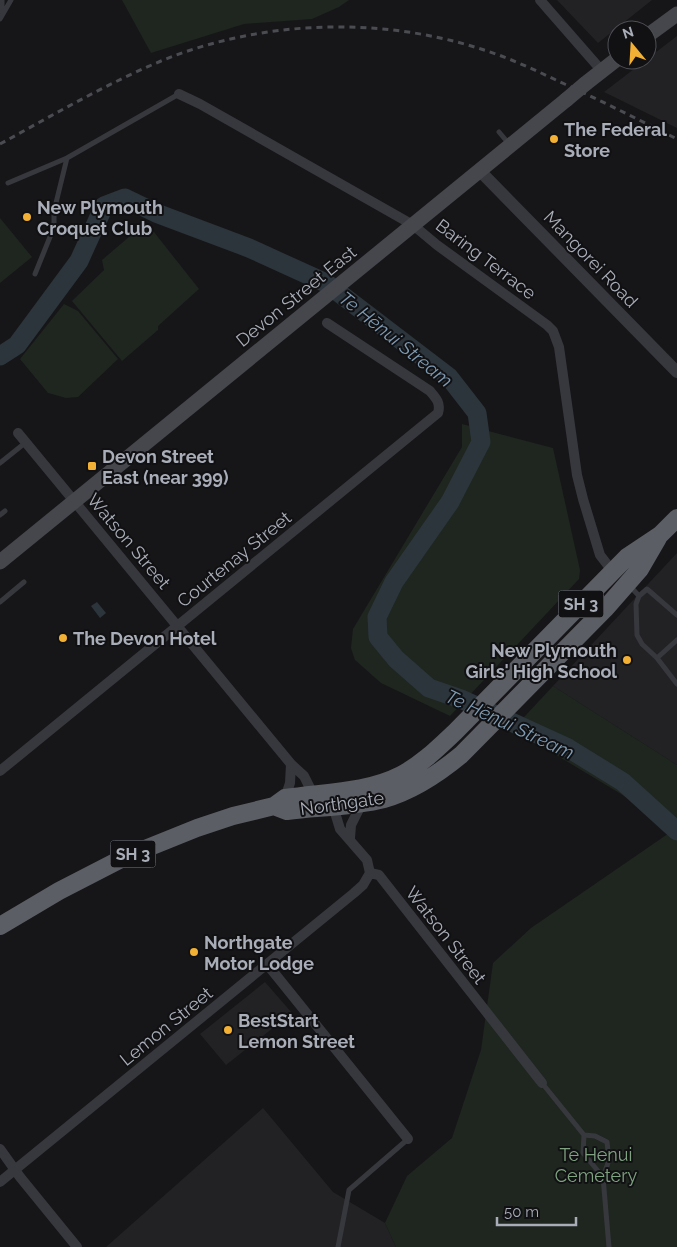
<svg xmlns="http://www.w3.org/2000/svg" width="677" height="1247" font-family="Raleway,sans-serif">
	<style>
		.built { fill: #222225 }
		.green { fill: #1e261f }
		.water { fill: #2c353c }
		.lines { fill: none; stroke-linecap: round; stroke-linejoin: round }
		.river { stroke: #2c353c; stroke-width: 19 }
		.service { stroke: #37383d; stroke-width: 5 }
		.minor { stroke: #37383d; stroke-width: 10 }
		.tertiary { stroke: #37383d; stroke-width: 12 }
		.secondary { stroke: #45474d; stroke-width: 15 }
		.trunk { stroke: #5b5e65; stroke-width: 18 }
		.rail { stroke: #4a4c52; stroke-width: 3; stroke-dasharray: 6 5; stroke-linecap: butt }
		.secondary-bridge { stroke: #45474d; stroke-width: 15 }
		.poi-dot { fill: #f2b134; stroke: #111113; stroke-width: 2 }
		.labels { text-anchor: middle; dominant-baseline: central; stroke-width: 4; stroke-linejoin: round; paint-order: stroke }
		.shield { fill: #111113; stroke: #7b7e86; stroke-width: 1 }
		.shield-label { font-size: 16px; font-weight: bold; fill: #a8adb8 }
		.poi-label { font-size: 18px; font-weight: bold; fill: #a8adb8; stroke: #111113; text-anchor: start }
		.street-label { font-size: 18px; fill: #a8adb8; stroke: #111113 }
		.park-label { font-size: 18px; fill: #7fa381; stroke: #111113 }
		.water-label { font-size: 19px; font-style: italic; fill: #7f9bb3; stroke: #111113 }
	</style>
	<rect width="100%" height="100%" fill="#161618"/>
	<path class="built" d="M557,0H652L598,43Z
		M677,36V128L604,92Z
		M677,553V765L553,686Z
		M265,982L292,1013L226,1065L200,1034Z
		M263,1108L333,1192L385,1223L396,1247H106Z"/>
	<path class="green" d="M122,0H349L339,7L312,19L244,24L151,53Z
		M0,218L32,257L0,283Z
		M143,225L154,232L199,289L158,326V330L122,361L72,301L104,270L102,260Z
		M64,304L78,311L118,359L78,397L66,398L48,393L20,359Z
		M462,424L553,448L580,570L579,579L450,716L381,683L355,660L351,648L353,629L462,447Z
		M553,686L677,765V1247H396L385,1223L407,1176L452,1138L481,1050L493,963L531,928L675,829L621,794L513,729Z"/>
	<path class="water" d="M97,602L106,613L100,618L91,606Z"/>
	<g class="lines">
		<path class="river" d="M0,356L17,345L79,261L104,206L125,198L156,213L249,248L326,283L449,377L477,413L481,442L450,502L394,582L377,617L378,637L396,659L429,688L461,699L568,748L623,782L677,831"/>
		<path class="service" d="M2,12V0
			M0,19L11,0
			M499,132L510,145
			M8,183L67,158
			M35,274L54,227V211L67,158L179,94
			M0,463L25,443
			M0,515L5,511
			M630,586L639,596L636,604L637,635L642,644L657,658L677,684
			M639,596L647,589L677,615
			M0,602L24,582
			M657,658L677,640
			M542,1083L584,1135
			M603,1177L583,1153L584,1135L595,1136L607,1142L609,1160L603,1177L609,1247
			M338,1247L349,1190L408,1139"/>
		<path class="minor" d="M540,0L602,71
			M179,94L200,104L413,225L437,245L547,325L553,331L559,347L577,475L583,499L600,555L613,572
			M18,433L291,764L304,776L313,794
			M0,771L438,413C441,403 436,398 430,391L327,323
			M285,798L290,783L291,764
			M333,806L340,829L367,860L370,873L379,875L542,1083
			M350,838L351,825L362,803
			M267,964L408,1139
			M0,1149L20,1177L77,1247
			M0,1182L354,893L363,885L370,873"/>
		<path class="tertiary" d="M480,171L677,372"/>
		<path class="secondary" d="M647,36L677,14
			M585,84L617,59
			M0,562L566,100"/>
		<path class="trunk" d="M274,806L287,811C319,807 353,807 384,799C413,791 438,774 461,755L605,609L640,569L658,538
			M0,926L59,891L125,857L197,828L233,816L274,806L285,798C323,792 366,793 401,775C422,764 438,748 455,732L627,557L660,535L677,518"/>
		<path class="rail" d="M0,144C53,115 106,84 161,61C261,20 379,16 481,49C507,57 533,69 558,81C598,99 637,119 677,139"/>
		<path class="secondary-bridge" d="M566,100L585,84"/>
	</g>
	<g class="poi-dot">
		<circle cx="554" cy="139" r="5"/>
		<circle cx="27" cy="217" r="5"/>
		<rect x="87" y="461" width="10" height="10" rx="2.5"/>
		<circle cx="63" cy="638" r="5"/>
		<circle cx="627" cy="660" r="5"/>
		<circle cx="194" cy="952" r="5"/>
		<circle cx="228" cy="1030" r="5"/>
	</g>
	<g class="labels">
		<g class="shield">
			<rect x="558.5" y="590.5" width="45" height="27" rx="4"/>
			<rect x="110.5" y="840.5" width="45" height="27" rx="4"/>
		</g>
		<g class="shield-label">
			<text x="581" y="604">SH 3</text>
			<text x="133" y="854">SH 3</text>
		</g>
		<g class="poi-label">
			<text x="564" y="129">The Federal<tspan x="564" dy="21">Store</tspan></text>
			<text x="37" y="207">New Plymouth<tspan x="37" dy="21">Croquet Club</tspan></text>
			<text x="102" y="456">Devon Street<tspan x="102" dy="21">East (near 399)</tspan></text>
			<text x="73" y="638">The Devon Hotel</text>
			<text x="617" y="650" text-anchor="end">New Plymouth<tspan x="617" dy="21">Girls' High School</tspan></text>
			<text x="204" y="942">Northgate<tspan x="204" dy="21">Motor Lodge</tspan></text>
			<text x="238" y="1020">BestStart<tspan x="238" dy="21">Lemon Street</tspan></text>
		</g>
		<g class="street-label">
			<text transform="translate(486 259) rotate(37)">Baring Terrace</text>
			<text transform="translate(591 259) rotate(46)">Mangorei Road</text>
			<text transform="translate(296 296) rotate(-39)">Devon Street East</text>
			<text transform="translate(129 541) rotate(50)">Watson Street</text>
			<text transform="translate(234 559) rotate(-39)">Courtenay Street</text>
			<text transform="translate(342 803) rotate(-8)">Northgate</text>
			<text transform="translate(446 935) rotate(52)">Watson Street</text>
			<text transform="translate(166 1026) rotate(-39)">Lemon Street</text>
		</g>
		<g class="park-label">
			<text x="596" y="1154">Te Henui<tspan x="596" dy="21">Cemetery</tspan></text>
		</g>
		<g class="water-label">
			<text transform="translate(396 339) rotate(39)">Te Hēnui Stream</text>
			<text transform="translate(510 724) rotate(25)">Te Hēnui Stream</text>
		</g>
	</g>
	<g transform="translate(632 45) rotate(342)"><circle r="24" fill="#111113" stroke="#4d4f55"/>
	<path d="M0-4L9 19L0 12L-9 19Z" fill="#f2b134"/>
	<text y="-8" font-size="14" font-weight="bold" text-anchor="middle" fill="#a8adb8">N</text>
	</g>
	<path d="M497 1217v8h79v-8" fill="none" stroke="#a8adb8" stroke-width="2.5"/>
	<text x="504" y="1217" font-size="15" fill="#a8adb8" stroke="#111113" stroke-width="4" paint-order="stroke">50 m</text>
</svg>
